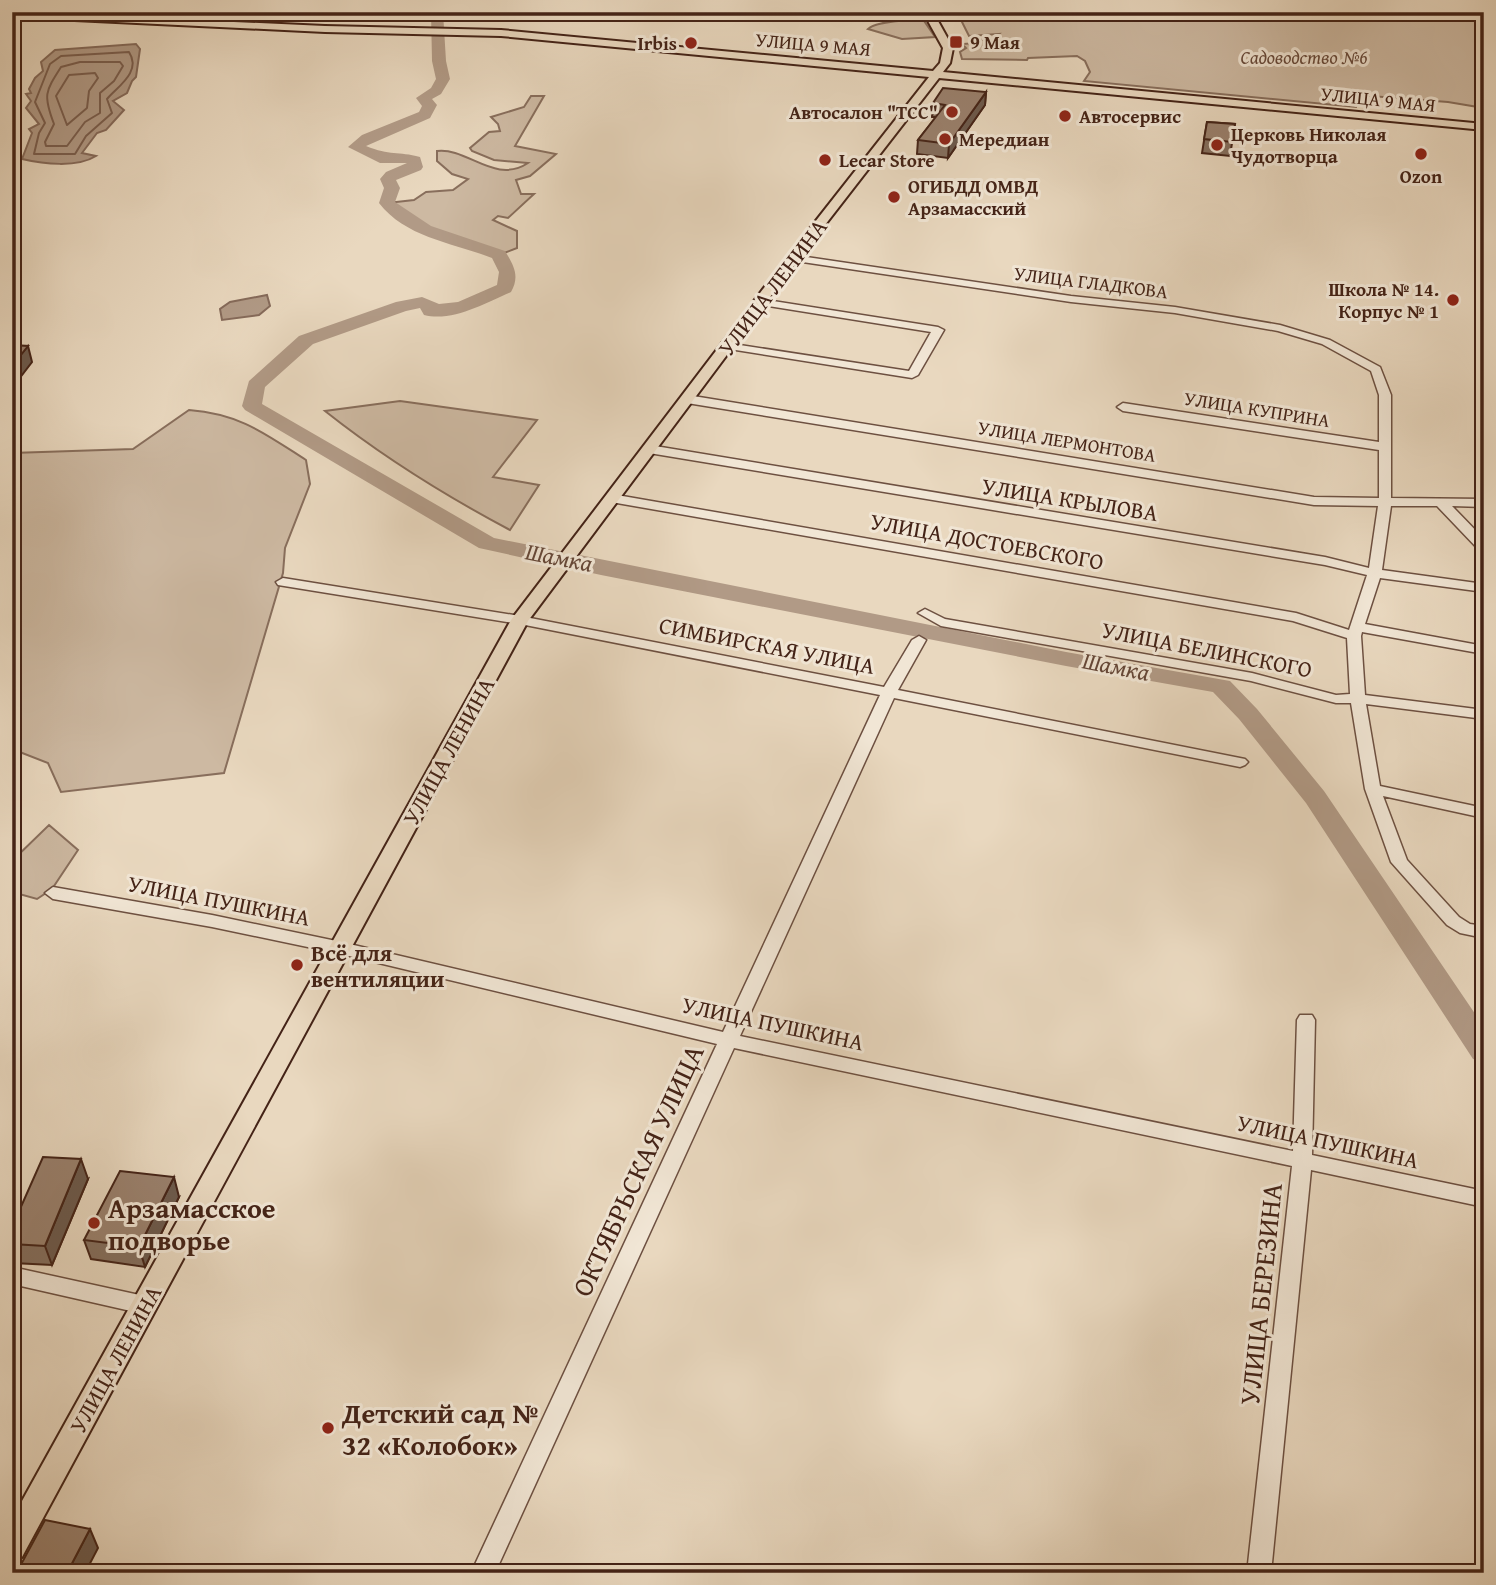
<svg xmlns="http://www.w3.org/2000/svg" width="1496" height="1585" font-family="'Gentium Book Plus',serif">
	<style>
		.green { fill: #cdb9a2; stroke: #886e5c; stroke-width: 2 }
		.water { fill: #b19a86; stroke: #856a5a; stroke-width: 2 }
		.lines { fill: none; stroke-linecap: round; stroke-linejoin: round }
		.shore { stroke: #7a5e4e; stroke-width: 2 }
		.river { fill: #b19a86; fill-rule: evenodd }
		.minor-casing { stroke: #6d5041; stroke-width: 3 }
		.major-casing { stroke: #442317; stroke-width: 4 }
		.minor { fill: #f1e6d5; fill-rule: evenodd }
		.major { fill: #e9d8bf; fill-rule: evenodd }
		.wall { fill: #846f5f; stroke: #442317; stroke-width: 2 }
		.shaded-wall { fill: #6c5a4d; stroke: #442317; stroke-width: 2 }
		.building { fill: #9a816e; stroke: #442317; stroke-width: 2 }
		.poi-dot { fill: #8f2418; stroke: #f1e6d5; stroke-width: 2.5 }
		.labels { text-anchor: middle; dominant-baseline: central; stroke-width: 6; stroke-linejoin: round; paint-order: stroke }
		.far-poi-label { font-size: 19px; font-weight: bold; fill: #442317; stroke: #f1e6d5; text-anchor: start }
		.far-street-label { font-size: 19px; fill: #442317; stroke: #f1e6d5 }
		.far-park-label { font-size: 19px; font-style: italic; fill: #66483a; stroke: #f1e6d5 }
		.street-label { font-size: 23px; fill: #442317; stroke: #f1e6d5 }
		.poi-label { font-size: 23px; font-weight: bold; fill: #442317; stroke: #f1e6d5; text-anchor: start }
		.water-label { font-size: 24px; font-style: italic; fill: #654738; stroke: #f1e6d5 }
		.near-street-label { font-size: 28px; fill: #442317; stroke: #f1e6d5 }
		.near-poi-label { font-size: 28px; font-weight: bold; fill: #442317; stroke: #f1e6d5; text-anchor: start }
	</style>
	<rect width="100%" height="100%" fill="#e9d8bf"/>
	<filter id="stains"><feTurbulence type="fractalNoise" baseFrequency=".00286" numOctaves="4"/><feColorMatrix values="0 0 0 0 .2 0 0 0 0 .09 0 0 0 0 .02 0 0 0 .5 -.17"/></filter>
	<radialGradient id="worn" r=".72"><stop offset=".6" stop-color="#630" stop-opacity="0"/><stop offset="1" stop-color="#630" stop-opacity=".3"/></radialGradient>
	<path class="green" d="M140,12H402L405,21Z
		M902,12H918L935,37L902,39L868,29C876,22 895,22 905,20Z
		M957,12H1484V108L1448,102L1358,95L1356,107L1084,81L1090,72L1085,61L1077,56L1028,58L1027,60L962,59L960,52L966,48L962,44L977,43L979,39L991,41L999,34L969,36Z
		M531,96H544L515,146L556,154L530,176L516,180L521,194H534L508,218L498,216L493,220L517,231V248L499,255C461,238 415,236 387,203L414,200L426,192L453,190L468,179L452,174L437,161V151C467,147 495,185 528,163L494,160L472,151L470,148L489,132L500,131L498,124L491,117L524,107Z
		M400,401L537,420L493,477L539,485L510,530C444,495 383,457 325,411Z
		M189,410C240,414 264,433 306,460L310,484L285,548L283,573L224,773L61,792L48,763L12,749V453L133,449Z
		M49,825L78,850L52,889L37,899L12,892V861Z"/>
	<path class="water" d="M136,44L140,49L136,77L132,81L127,93L113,101L124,110L106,130L97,133L82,153L96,156C77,168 43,164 22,159L32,133L29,129L39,124L26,108L31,101L26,94L31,93L29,89L35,78L43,71L41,62L55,50Z
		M267,295L270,306L259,315L222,320L220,309L230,302Z"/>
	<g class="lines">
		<path class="shore" d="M129,52C142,72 117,87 107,99L112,113L86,136L75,154H34L39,133L45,123L35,102L50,64L61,56Z
			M80,62H120L123,66L114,81L100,93V113L85,122L67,146H46L45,142L54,124C43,95 45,92 61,67Z
			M95,73L98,78L89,91L87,108L67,125L56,96L69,75Z"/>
		<path class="river" d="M431,12H443L446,61L450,79L441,94L432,99L437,105L430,118L366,146C390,156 398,151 420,157L423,167L421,170L396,180L400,188L395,202L431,226L505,251C514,266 520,276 511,292C485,303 453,322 424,315L420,308L406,311L313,344L265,387L262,404L494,538L1066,652L1230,681L1257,709L1324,791L1484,1027V1062L1473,1059L1306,803L1239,719L1213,692L1066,666L601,575L479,548L245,410L242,406L249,381L299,336L396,302L422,297L439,304L458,302L497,285L499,272L492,258C454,243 406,238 379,203L384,188L380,179L386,172L407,163H380L348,147L362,135L419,112L422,106L416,98L431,88L436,79L432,61Z"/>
		<g class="minor-casing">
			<path id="minor" d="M793,255L1071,296L1175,307L1280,325L1330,340L1380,367L1391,395V498L1484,499V507L1452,506L1484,539V551L1479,550L1437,506H1391L1382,570L1484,584V592L1380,578L1365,624L1484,646V654L1362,632L1361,636L1365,695L1484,710V719L1366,704L1380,786L1484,808V818L1383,796L1407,860L1459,917L1470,924L1484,926V938L1460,933L1447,925L1391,862L1365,789L1351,703H1336L1251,681L941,626L918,613L925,609L945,619L1252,673L1336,695L1350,694L1347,638L1293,621L611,502L605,498L611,494L1296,613L1349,630L1367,575L1325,565L649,453L643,449L649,445L1325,557L1369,568L1378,506L1314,505L687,403L681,399L687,395L1314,497L1379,498V450L1123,411L1117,407L1123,403L1379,442V395L1371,371L1322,344L1278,331L1175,313L1071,302L789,260V256Z
				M760,299L938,327L944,330L918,375L912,378L723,348V344L727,343L909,371L931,332L756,304L755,302Z
				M283,578L520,616L884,687L912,640L919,636L926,640L898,690L1245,759L1248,762L1245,765L1240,767L894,698L740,1036L1293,1151L1297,1020L1300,1015H1312L1315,1020L1312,1155L1484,1191V1207L1311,1170L1271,1573H1247L1292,1166L734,1048L495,1573H471L717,1044L341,954L212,927L53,899L45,893L53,887L212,915L341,942L723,1032L880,695L520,624L278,585L276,582Z
				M12,1267L144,1296L151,1299L154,1305L151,1311L144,1314L12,1284Z"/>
		</g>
		<g class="major-casing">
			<path id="major" d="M12,12L325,26L501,30L933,71L940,63L943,48L923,12H933L953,48L950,63L943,72L1484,124V130L939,78L797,261L528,621L22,1557L12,1560V1519L511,620L789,255L929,77L501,36L325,32L12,17Z"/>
		</g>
		<use href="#minor" class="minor"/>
		<use href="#major" class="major"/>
	</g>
	<path class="wall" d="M986,92L985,105L948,158L917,154L918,140L936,117H932L933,103Z
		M1207,122L1235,124L1230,156L1202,153Z
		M88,1179L52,1265L13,1263L12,1227Z
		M179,1197L145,1267L91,1259L84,1240Z"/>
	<path class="shaded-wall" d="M986,92L985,105L948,158L949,144Z
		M28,346L32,362L12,388V366Z
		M81,1159L88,1179L52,1265L45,1246Z
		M174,1177L179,1197L145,1267L139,1247Z
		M90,1529L98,1548L85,1573H67Z"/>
	<path class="building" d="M943,88L986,92L949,144L918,140L945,105L933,103Z
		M1207,122L1235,124L1232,142L1204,139Z
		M12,345L28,346L12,366Z
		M43,1157L81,1159L45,1246L12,1244V1227Z
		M120,1171L174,1177L139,1247L84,1240Z
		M45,1520L90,1529L67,1573H30L18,1570Z"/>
	<g class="poi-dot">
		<rect x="949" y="35" width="14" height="14" rx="3.5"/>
		<circle cx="691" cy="43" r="7"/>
		<circle cx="952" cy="112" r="7"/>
		<circle cx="1065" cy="116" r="7"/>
		<circle cx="945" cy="139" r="7"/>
		<circle cx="1217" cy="145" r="7"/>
		<circle cx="1421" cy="154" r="7"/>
		<circle cx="825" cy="160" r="7"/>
		<circle cx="894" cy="197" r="7"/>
		<circle cx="1453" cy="300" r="7"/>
		<circle cx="297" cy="965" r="7"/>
		<circle cx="94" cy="1223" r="7"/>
		<circle cx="328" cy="1428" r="7"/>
	</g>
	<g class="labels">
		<g class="far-poi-label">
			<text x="970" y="42">9 Мая</text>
			<text x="677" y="43" text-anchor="end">Irbis</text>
			<text x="938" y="112" text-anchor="end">Автосалон "ТСС"</text>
			<text x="1079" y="116">Автосервис</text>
			<text x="1231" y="134">Церковь Николая<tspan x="1231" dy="22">Чудотворца</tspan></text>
			<text x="959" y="139">Мередиан</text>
			<text x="839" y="160">Lecar Store</text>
			<text x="1421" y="176" text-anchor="middle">Ozon</text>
			<text x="908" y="186">ОГИБДД ОМВД<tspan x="908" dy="22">Арзамасский</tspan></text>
			<text x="1439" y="289" text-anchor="end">Школа № 14.<tspan x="1439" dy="22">Корпус № 1</tspan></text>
		</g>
		<g class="far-street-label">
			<text transform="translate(813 44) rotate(5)">УЛИЦА 9 МАЯ</text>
			<text transform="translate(1378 99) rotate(6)">УЛИЦА 9 МАЯ</text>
			<text transform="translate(1091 282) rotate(7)">УЛИЦА ГЛАДКОВА</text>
			<text transform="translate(1257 409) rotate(9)">УЛИЦА КУПРИНА</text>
			<text transform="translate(1067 441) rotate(9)">УЛИЦА ЛЕРМОНТОВА</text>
		</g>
		<g class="far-park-label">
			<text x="1304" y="57">Садоводство №6</text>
		</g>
		<g class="street-label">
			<text transform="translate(772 287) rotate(-53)">УЛИЦА ЛЕНИНА</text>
			<text transform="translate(1070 499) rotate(9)">УЛИЦА КРЫЛОВА</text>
			<text transform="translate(987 541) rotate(10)">УЛИЦА ДОСТОЕВСКОГО</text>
			<text transform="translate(767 645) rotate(11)">СИМБИРСКАЯ УЛИЦА</text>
			<text transform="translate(1207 649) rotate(11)">УЛИЦА БЕЛИНСКОГО</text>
			<text transform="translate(448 751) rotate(-61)">УЛИЦА ЛЕНИНА</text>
			<text transform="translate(219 900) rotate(11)">УЛИЦА ПУШКИНА</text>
			<text transform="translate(773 1023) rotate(12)">УЛИЦА ПУШКИНА</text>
			<text transform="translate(1328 1141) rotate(12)">УЛИЦА ПУШКИНА</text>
			<text transform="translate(115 1359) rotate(-61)">УЛИЦА ЛЕНИНА</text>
		</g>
		<g class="poi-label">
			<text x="311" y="952">Всё для<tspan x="311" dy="26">вентиляции</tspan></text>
		</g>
		<g class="water-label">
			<text transform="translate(559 557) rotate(11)">Шамка</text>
			<text transform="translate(1116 666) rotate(11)">Шамка</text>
		</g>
		<g class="near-street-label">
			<text transform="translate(637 1170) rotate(-65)">ОКТЯБРЬСКАЯ УЛИЦА</text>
			<text transform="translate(1260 1294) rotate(-84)">УЛИЦА БЕРЕЗИНА</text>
		</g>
		<g class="near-poi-label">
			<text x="108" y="1207">Арзамасское<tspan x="108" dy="32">подворье</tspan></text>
			<text x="342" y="1412">Детский сад №<tspan x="342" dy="32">32 «Колобок»</tspan></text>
		</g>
	</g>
	<rect width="1496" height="1585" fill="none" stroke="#e9d8bf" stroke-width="42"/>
	<rect x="14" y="14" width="1468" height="1557" fill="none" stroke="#442317" stroke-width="3.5"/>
	<rect x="21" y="21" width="1454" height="1543" fill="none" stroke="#442317" stroke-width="2"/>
	<rect width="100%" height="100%" filter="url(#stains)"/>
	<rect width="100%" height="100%" fill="url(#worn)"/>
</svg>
